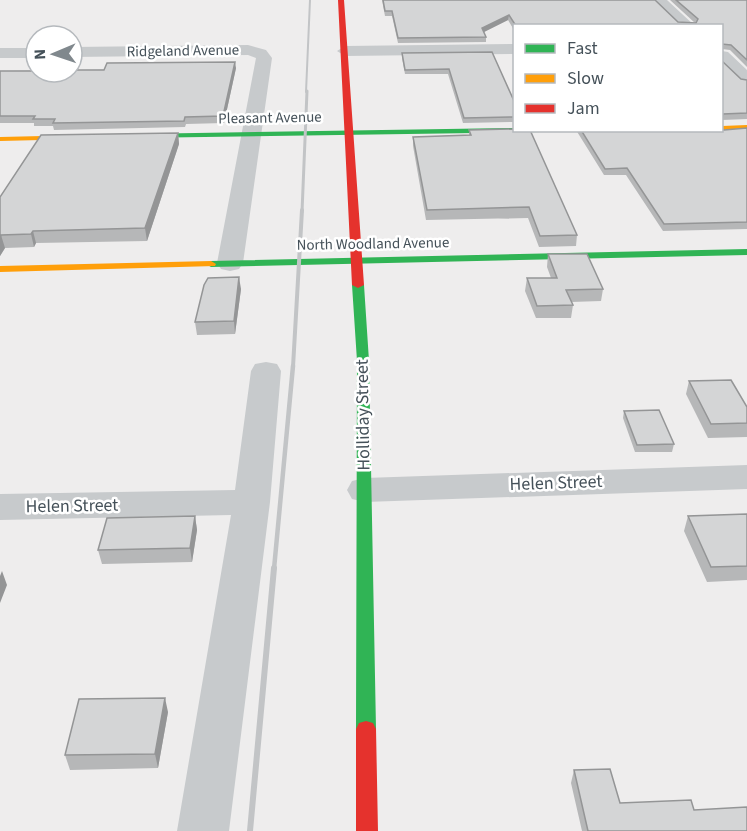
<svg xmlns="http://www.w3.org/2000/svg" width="747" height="831" font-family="'Source Sans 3',sans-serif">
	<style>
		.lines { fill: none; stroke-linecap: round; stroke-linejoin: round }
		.street { fill: #c7cacc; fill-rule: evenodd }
		.fast { fill: #30b455; fill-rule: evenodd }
		.slow { fill: #ff9f0a; fill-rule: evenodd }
		.jam { fill: #e5322d; fill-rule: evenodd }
		.rail-far4 { stroke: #c2c4c6; stroke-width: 2 }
		.rail-far3 { stroke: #c2c4c6; stroke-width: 3 }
		.rail-far2 { stroke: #c2c4c6; stroke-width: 4 }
		.rail-far1 { stroke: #c2c4c6; stroke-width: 4.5 }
		.rail { stroke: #c2c4c6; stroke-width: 6 }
		.wall { fill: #b6b7b8 }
		.shaded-wall { fill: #949596 }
		.building { fill: #d4d5d6; stroke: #949596; stroke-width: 1.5 }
		.labels { text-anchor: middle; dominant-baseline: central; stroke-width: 5; stroke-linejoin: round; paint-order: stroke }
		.far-street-label { font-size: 15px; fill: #455159; stroke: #fff }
		.street-label { font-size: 18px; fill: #455159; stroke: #fff }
	</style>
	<rect width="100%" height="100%" fill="#eeeded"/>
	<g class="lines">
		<path class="street" d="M652,0H667L695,26H679Z
			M514,44V54L345,56L337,51L345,46Z
			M248,45L266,50L272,58L243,263L239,269L230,271L221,269L217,263L256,58L248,55L72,57V47Z
			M0,48H36V58H0Z
			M722,51L728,52L747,70V84L741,83L722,65Z
			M266,362L277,364L281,371L270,502L229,831H177L231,515L0,520V494L235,490L251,371L255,364Z
			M747,465V489L365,502L352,499L347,490L352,481L365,478Z"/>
		<path class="fast" d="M514,128V130H545L541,132L135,138L131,136L135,134Z
			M747,249V255L211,267L206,264L211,261Z
			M358,282L364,285L369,361L376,729L373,735L366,737L359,735L356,729L357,361L352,285Z"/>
		<path class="slow" d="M747,125V129L722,130V126Z
			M86,135L87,137L83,139L0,141V137Z
			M211,261L216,264L215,266L0,272V266Z"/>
		<path class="jam" d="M338,0H344L364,285L358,288L352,285Z
			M366,721L373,723L376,729L378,831H356V729L359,723Z"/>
		<path class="rail-far4" d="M306,92L310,0"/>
		<path class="rail-far3" d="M302,212L307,91"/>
		<path class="rail-far2" d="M293,367L302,210"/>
		<path class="rail-far1" d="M274,569L293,366"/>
		<path class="rail" d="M250,831L274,568"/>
	</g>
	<path class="wall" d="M382,0H655L678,22L695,23L670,0H747V67L730,50L722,49V61L741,79L747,80V119L722,120V121V26H514V30L508,20L484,32L486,37V42L398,43L392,16H385Z
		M492,52L514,101V123V122L463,123L448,74H405L402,58V53Z
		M236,68L224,123L186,124L185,127L54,130L53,126H34V123H0V71Z
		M747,128V229L663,231L626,175H604L576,130H722Z
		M469,130L577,235L576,246L539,247L528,218L426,220L413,146V137L469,135Z
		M178,133L179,144L147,241L36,243L34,247L5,248L0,256V197Z
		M548,254L603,289L601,301L571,302L573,305L571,318H536L525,291L527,278H551L547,267Z
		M241,289L235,334L197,335L195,322Z
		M689,381L747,407V437L708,438L686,394Z
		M624,411L674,444L672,452H635L623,418Z
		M747,514V580L707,582L684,531L688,516Z
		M195,516L197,530L192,562L102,564L98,550Z
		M168,712L158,768L70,770L65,755Z
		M574,770L620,803L694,810L747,831H582L571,783Z"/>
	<path class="shaded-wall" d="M509,15L508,20L482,33V28Z
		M235,62L236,68L224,123L223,116Z
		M178,133L179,144L147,241L145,228Z
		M33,231L36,243L34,247L31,234Z
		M1,235L5,248L0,256V238Z
		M239,277L241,289L235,334L234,321Z
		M195,516L197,530L192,562L190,548Z
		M2,571L7,585L0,603V576Z
		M165,698L168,712L158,768L155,754Z"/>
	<path class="building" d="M383,0H655L678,22L696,23L698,19L676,0H747V60L731,45L722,44V61L741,79L747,80V113L723,114L722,120V26H516L509,15L482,28L486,37L398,38L392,11H385Z
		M492,52L514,101V117L464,118L449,69L405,70L402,53Z
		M235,62L223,116L185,117L184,121L53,123L55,119H33L35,116H0V71H36V72H72V70H104L107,63Z
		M747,128V222L664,224L627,168L605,169L581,130H722V129L724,130Z
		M514,129V130H530L577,235L540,236L529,207L427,210L413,137L471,135L469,130Z
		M178,133L145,228L33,231L31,234L1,235L0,238V197L41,135Z
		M548,254H587L603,289L566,290L573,305L537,306L527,278H557Z
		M239,277L234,321L195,322L204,285L208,278Z
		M731,380L747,407V423L711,424L689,381Z
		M659,410L674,444L637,445L624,411Z
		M747,514V566L711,567L688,516Z
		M195,516L190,548L98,550L107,518Z
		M165,698L155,754L65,755L79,699Z
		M610,769L620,803L691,800L694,810L747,807V831H588L574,770Z"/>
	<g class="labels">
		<g class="far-street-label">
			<text transform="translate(183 51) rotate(-1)">Ridgeland Avenue</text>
			<text transform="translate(270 118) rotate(-1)">Pleasant Avenue</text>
			<text transform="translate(373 244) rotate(-1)">North Woodland Avenue</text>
		</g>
		<g class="street-label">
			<text transform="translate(363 415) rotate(-91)">Holliday Street</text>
			<text transform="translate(556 483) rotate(-2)">Helen Street</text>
			<text transform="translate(72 506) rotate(-1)">Helen Street</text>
		</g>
	</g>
	<rect x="513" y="24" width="210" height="108" fill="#ffffff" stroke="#b5b9bd" stroke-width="1.5"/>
	<rect x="525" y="44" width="30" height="9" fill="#30b455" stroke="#b5b9bd" stroke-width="1.5"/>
	<text x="567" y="54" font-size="18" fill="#455159">Fast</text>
	<rect x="525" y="74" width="30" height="9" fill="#ff9f0a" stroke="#b5b9bd" stroke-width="1.5"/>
	<text x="567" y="84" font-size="18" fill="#455159">Slow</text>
	<rect x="525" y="104" width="30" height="9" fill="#e5322d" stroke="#b5b9bd" stroke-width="1.5"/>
	<text x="567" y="114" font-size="18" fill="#455159">Jam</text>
	<g transform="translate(54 54) rotate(268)"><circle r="28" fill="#ffffff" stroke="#b5b9bd" stroke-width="1.5"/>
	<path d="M0-4.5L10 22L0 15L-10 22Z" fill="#80888d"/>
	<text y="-9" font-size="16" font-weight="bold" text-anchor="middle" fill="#455159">N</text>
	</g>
</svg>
